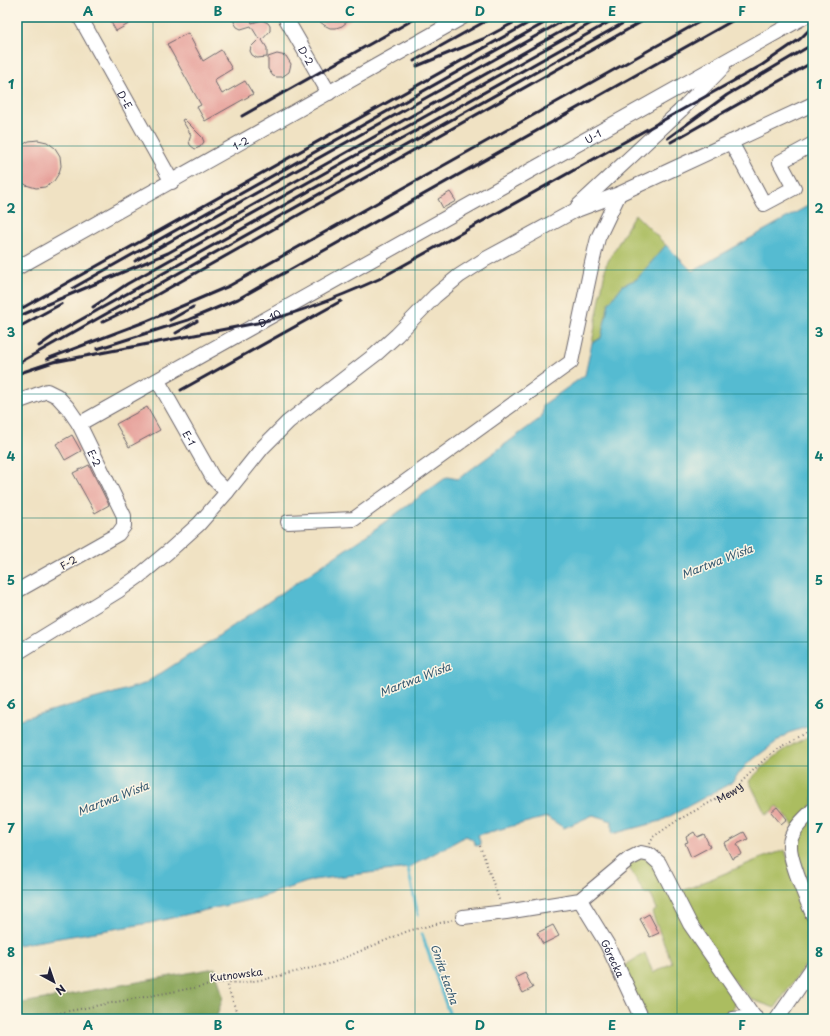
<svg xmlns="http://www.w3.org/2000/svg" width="830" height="1036" font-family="'Playpen Sans',sans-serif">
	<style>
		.green { fill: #abbd61; stroke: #66704e }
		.forest { fill: #88a457; stroke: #556349 }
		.water { fill: #54bbd1; stroke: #3b6e86 }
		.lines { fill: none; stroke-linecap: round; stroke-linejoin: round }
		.stream { stroke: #54bbd1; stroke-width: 3 }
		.building { fill: #e69f99 }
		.minor-casing { stroke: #6a656b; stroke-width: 16 }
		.path { stroke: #6a656b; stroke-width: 2; stroke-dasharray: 1 3; stroke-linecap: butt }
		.minor { stroke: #fff; stroke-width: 14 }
		.rail { stroke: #22223b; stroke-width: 3 }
		.grid { fill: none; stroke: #0f766e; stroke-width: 1; stroke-opacity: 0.55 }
		.labels { text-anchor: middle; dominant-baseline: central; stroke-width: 3; stroke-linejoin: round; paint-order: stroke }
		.street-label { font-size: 10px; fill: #22223b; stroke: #fcf5e5 }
		.water-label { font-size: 11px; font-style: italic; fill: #345870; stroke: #fcf5e5 }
		.neatline { fill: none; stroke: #0f766e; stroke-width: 1.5 }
		.grid-label { font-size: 13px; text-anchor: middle; font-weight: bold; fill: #0f766e }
	</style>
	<rect width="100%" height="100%" fill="#fcf5e5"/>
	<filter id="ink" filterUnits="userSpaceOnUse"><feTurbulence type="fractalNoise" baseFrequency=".025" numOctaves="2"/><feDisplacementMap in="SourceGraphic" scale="8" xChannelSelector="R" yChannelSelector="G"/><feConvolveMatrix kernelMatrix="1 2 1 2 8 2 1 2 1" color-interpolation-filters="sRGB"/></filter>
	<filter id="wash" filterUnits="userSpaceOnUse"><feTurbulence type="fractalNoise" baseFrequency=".012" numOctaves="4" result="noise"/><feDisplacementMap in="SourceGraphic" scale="16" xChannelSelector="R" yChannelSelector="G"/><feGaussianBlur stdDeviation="0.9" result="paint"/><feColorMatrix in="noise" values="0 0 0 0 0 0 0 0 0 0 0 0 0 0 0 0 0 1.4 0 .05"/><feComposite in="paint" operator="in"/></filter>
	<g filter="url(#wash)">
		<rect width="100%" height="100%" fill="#f0e2c3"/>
		<path class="green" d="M635,214L666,245L637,279L623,285L609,303L601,338L592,343L606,265Z
			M813,735V804L794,826L778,806L766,815L749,781C768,761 787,745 813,735Z
			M813,816V874L805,877C798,853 793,835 813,816Z
			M785,850L812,941L811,957L775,1008L753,1000L737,985L708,947L680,892L759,859Z
			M641,857L650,860L736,1003L731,1012L712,1017L708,1019H647L622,967L645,953L653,973L672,963L652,913L657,909L650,893L645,894L628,866Z"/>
		<path class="forest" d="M215,968L223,997L216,1019H17V1004Z"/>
		<path class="water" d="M813,203V725L788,733L747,764L731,783L661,821L612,834V821L593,815L564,828L547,817L478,835L481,845L476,846L472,839L466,836L408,868L313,880L258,898L150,923L17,945V720L108,695L144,684L211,641L368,534L447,477L458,479L542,417L543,405L585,375L592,343L601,338L609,303L623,285L637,279L666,245L692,271Z"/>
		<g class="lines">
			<path class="stream" d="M408,868L418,915
				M422,934L451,1019"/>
		</g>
		<g id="blocks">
			<path class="building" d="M108,17H141L116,31Z
				M234,17H250L252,23L262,20L268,23L270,26V31L262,40L267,48V57L257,58L252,55L250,51L251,47L259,39L251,26L241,29L237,27L234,22Z
				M314,17H353L342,26L336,28H330L324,25Z
				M188,33L203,61L221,50L232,69L214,80L222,94L245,81L253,94L205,121L197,107L201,105L167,44Z
				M277,54L286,56L291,64L289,72L282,77H277L273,76L268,69V57Z
				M184,119L202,137L204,142L200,147L195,149L190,145L189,141L191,135L182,120Z
				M38,140L47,142L55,148L60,156L61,166L59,173L54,181L45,187L36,188L26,185L17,177V151L24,144L29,141Z
				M450,192L456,201L443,208L438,199Z
				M147,407L160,430L129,447L116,424Z
				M72,435L81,451L65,460L56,444Z
				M89,465L109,505L95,513L73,473Z
				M777,807L787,819L781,824L771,812Z
				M694,832L697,837L704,834L710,847L691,857L685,843L688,842L686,837Z
				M744,832L748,839L737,844L742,854L732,859L724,843Z
				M649,914L659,933L650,937L640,919Z
				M553,925L559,936L543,944L537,933Z
				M525,973L533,988L523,993L515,978Z"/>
		</g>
	</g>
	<g filter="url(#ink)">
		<use href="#blocks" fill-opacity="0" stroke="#6a656b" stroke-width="1"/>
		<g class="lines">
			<g class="minor-casing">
				<g id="minor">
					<path id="s2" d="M80,17L172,182"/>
					<path id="s3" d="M285,17L329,93"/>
					<path d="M731,142L764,204L794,188L780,162L813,144"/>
					<path d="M578,206L681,110L723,67"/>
					<path id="s4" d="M17,268L463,17"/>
					<path id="s5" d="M158,381L213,478L227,492"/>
					<path id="s6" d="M17,402L47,391L57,396L68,408L79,424L124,516V526L118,534L17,591"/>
					<path id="s7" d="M79,424L804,17"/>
					<path d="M288,522L354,519L571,362L592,263L598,238L619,194"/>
					<path d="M17,653L118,591L139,576L169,551L199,524L227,492L263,447L288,422L376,354L397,335L435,296L459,276L484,260L574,211L619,194L813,104"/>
					<path d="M813,810C804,819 790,831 790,845C789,860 807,900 813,915"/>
					<path id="s8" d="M580,900L607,944L642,1019"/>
					<path d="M463,917L506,912L580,900L629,859L641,853L650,855L659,863L690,924L754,1017L757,1019"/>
					<path d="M733,1019L754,1017"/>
					<path d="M777,1019L813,967"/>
				</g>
			</g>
			<g class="path">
				<path id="s1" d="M650,844L653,837L678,820L733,790L765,759L777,749L803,734L813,731"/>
				<path d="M480,846L500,902"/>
				<path d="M226,982L239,1019"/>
				<path d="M29,1019L100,1005L226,982L241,983L266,979L332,963L408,931L452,920"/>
			</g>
			<use href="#minor" class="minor"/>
			<path class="rail" d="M414,61L493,17
				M417,66L483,39L524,17
				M242,116L418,17
				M668,138L727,95L813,44
				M671,142L813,62
				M135,261L570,17
				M73,288L555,17
				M93,307L127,284L602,17
				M17,311L539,17
				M17,317L168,253L587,17
				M170,320L193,307
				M102,322L144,302L650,17
				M17,328L61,304
				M176,333L197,321
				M39,346L59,332L618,17
				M97,349L188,320L238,299L739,17
				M47,359L147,321L229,286L708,17
				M54,362L257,323C300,313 339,297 379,279L762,65L800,39L813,26
				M17,364L634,17
				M17,374L59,360
				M181,390L341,301"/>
		</g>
	</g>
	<path class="grid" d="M153,17V1019M284,17V1019M415,17V1019M546,17V1019M677,17V1019M17,146H813M17,270H813M17,394H813M17,518H813M17,642H813M17,766H813M17,890H813"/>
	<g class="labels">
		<g class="street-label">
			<text stroke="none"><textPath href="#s3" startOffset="44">D-2</textPath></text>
			<text stroke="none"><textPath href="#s2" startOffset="94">D-E</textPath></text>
			<text stroke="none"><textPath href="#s7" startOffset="589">U-1</textPath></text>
			<text stroke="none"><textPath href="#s4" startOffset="256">1-2</textPath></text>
			<text stroke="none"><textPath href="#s7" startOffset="218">D-10</textPath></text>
			<text stroke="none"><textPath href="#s5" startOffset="65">E-1</textPath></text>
			<text stroke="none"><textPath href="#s6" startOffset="116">E-2</textPath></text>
			<text transform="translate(68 562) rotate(-30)">F-2</text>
			<text stroke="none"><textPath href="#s1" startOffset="96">Mewy</textPath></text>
			<text stroke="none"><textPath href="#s8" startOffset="67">Górecka</textPath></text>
			<text transform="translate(236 974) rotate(-7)">Kutnowska</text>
		</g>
		<g class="water-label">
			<text transform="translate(717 561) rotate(-21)">Martwa Wisła</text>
			<text transform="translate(415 679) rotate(-21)">Martwa Wisła</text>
			<text transform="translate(113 798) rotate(-21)">Martwa Wisła</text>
			<text transform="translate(445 974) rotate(71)">Gniła Łacha</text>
		</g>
	</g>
	<rect width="830" height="1036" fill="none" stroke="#fcf5e5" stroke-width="44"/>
	<g transform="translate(54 982) rotate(140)" stroke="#fcf5e5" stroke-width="3" paint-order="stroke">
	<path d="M0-3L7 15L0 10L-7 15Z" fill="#22223b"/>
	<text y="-6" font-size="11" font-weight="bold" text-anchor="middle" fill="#22223b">N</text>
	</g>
	<rect x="22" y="22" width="786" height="992" class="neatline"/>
	<g class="grid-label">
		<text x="88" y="16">A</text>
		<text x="218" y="16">B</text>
		<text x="350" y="16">C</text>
		<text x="480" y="16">D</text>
		<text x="612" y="16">E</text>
		<text x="742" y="16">F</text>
		<text x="11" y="89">1</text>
		<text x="819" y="89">1</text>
		<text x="11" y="213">2</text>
		<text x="819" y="213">2</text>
		<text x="11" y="337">3</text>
		<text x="819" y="337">3</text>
		<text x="11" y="461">4</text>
		<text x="819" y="461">4</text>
		<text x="11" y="585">5</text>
		<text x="819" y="585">5</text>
		<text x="11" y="709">6</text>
		<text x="819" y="709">6</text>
		<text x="11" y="833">7</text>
		<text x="819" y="833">7</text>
		<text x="11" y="957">8</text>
		<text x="819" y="957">8</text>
		<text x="88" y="1030">A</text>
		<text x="218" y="1030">B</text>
		<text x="350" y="1030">C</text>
		<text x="480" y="1030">D</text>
		<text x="612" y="1030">E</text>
		<text x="742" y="1030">F</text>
	</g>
</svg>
